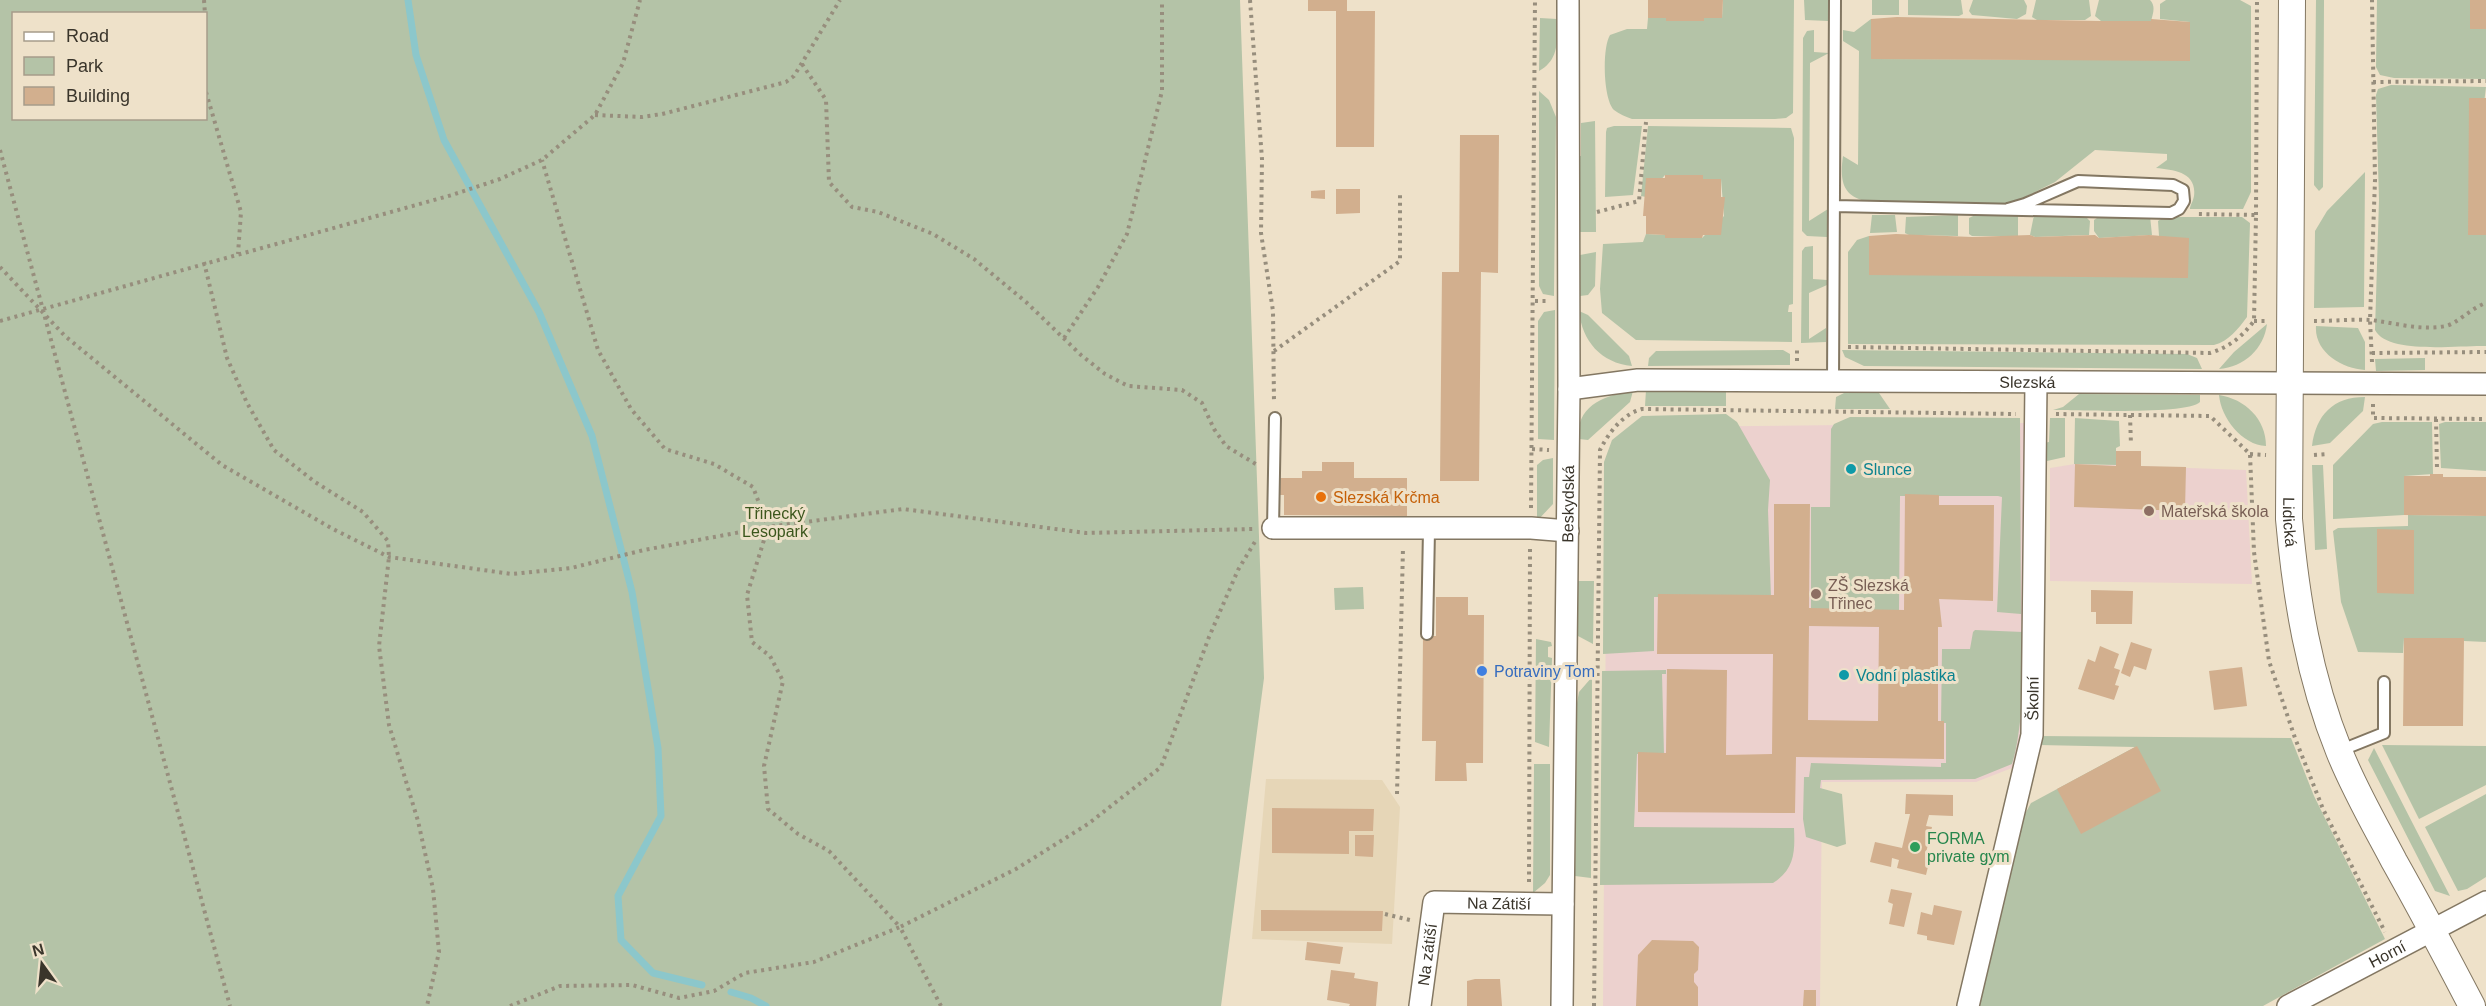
<svg xmlns="http://www.w3.org/2000/svg" width="2486" height="1006" font-family="Helvetica,sans-serif">
	<style>
		.built { fill: #e6d6b7 }
		.education { fill: #ecd1ce }
		.green { fill: #b4c3a7; fill-rule: evenodd }
		.lines { fill: none; stroke-linecap: round; stroke-linejoin: round }
		.stream { stroke: #8cc7cb; stroke-width: 7 }
		.building { fill: #d2af8e; fill-rule: evenodd }
		.service-casing { stroke: #837762; stroke-width: 14 }
		.minor-casing { stroke: #837762; stroke-width: 24 }
		.tertiary-casing { stroke: #837762; stroke-width: 28 }
		.path { stroke: #978e7d; stroke-width: 4; stroke-dasharray: 3 4.5; stroke-linecap: butt }
		.service { stroke: #fff; stroke-width: 10 }
		.minor { stroke: #fff; stroke-width: 21 }
		.tertiary { stroke: #fff; stroke-width: 26 }
		.culture-dot { fill: #0f9aa8; stroke: #eee1c9; stroke-width: 2 }
		.food-dot { fill: #e8710a; stroke: #eee1c9; stroke-width: 2 }
		.education-dot { fill: #8d6e63; stroke: #eee1c9; stroke-width: 2 }
		.shop-dot { fill: #3f7fe0; stroke: #eee1c9; stroke-width: 2 }
		.leisure-dot { fill: #2e9e5b; stroke: #eee1c9; stroke-width: 2 }
		.labels { text-anchor: middle; dominant-baseline: central; stroke-width: 6; stroke-linejoin: round; paint-order: stroke }
		.street-label { font-size: 16px; fill: #3a352b; stroke: #eee1c9 }
		.culture-label { font-size: 16px; fill: #0d838f; stroke: #eee1c9; text-anchor: start }
		.food-label { font-size: 16px; fill: #c56008; stroke: #eee1c9; text-anchor: start }
		.education-label { font-size: 16px; fill: #785e54; stroke: #eee1c9; text-anchor: start }
		.park-label { font-size: 16px; fill: #3b561c; stroke: #eee1c9 }
		.shop-label { font-size: 16px; fill: #366cbe; stroke: #eee1c9; text-anchor: start }
		.leisure-label { font-size: 16px; fill: #27864d; stroke: #eee1c9; text-anchor: start }
	</style>
	<rect width="100%" height="100%" fill="#eee1c9"/>
	<path class="built" d="M1266,779L1382,780L1400,807L1392,944L1252,939Z"/>
	<path class="education" d="M2025,423L2027,440L2024,728L2017,766L1976,782H1822L1820,1006H1603L1607,460L1656,427Z
		M2075,464L2246,470L2252,584L2050,581V468Z"/>
	<path class="green" d="M0,0H1240L1264,678L1221,1006H0ZM14,14H206V118H14Z
		M1723,0H1794L1793,113L1786,118L1775,119H1632C1626,117 1619,114 1614,110C1603,99 1602,48 1610,35L1627,29H1647L1648,18H1666L1667,21H1704V18H1722Z
		M1804,0H1828V21L1805,20Z
		M1872,0H1899V15H1872Z
		M1908,0H1961L1963,14L1959,16L1908,15Z
		M1973,0H2024L2027,6L2026,14L2017,19L1972,15L1969,11Z
		M2036,0H2089L2091,16L2085,20H2037L2032,17Z
		M2099,0H2150C2156,6 2153,14 2151,21H2101L2095,16Z
		M2166,0H2240L2251,6V192L2243,209H2190C2190,205 2193,202 2194,196C2197,172 2174,170 2156,168L2167,160V154L2095,150L2055,182L2015,202L1983,205L1866,201C1841,196 1840,178 1843,156L1858,165L1859,51L1843,41V30L1854,32L1871,19V59L2190,60V22L2160,19V4Z
		M2316,0H2324V3L2323,187L2319,191L2314,185Z
		M2377,0H2470V28L2486,29V79L2394,78L2380,75L2376,67Z
		M1540,18L1557,19C1557,40 1560,59 1539,71Z
		M1814,30V52L1829,53L1810,63L1809,221L1828,209L1827,237L1807,236L1802,231L1803,38L1807,31Z
		M2391,85L2486,87L2468,235H2486V346C2459,345 2388,355 2375,330L2379,200L2376,95L2378,89Z
		M1539,91L1549,100L1556,117L1554,296L1543,294L1539,286Z
		M1595,121L1596,232H1575L1573,157L1581,156V123Z
		M1614,126H1642L1633,195L1605,197L1606,132L1607,128Z
		M1648,126L1791,128L1794,138L1793,304L1789,305L1788,312H1792V342L1636,340L1602,313L1600,289L1603,244L1643,242L1646,234L1665,235V238H1702L1724,216L1721,179H1703L1702,175H1665L1646,197L1641,196Z
		M2365,172L2364,307L2314,308L2315,231L2327,211Z
		M1977,214L2018,215V236H1972L1969,234V218Z
		M1872,215H1895L1897,232L1870,233Z
		M1958,215V236L1909,235L1905,233L1906,217Z
		M2034,215L2085,216L2090,221L2089,235L2035,237L2030,235Z
		M2100,216H2150L2152,235L2099,238L2094,231V220Z
		M2164,217H2242L2250,223L2247,317C2238,329 2229,341 2214,345L1848,344V252L1857,240L1869,236V275L2162,236H2159L2158,221Z
		M1813,246V279L1827,280V285L1809,293V339L1826,328V342L1801,343L1802,251L1805,247Z
		M1596,252L1595,286L1588,295L1580,296V255Z
		M1555,310L1554,440L1538,439V321L1544,312Z
		M1579,311L1588,315L1629,356L1632,366C1601,363 1582,341 1579,311Z
		M2267,324C2264,349 2244,367 2219,369L2234,352Z
		M2316,326L2358,328L2365,342V370C2342,369 2314,352 2316,326Z
		M1783,350L1790,354V365L1648,366L1649,358L1656,351Z
		M1842,350L2187,354L2197,358L2202,369L1864,366L1845,357Z
		M2425,358V370L2376,371L2375,359Z
		M1646,390L1726,391V406H1645Z
		M1633,391L1630,402L1588,440L1579,439C1575,405 1606,395 1633,391Z
		M1846,392L1879,393L1890,409H1835L1836,397Z
		M2079,394L2200,395V402C2188,415 2077,410 2053,410L2063,407Z
		M2219,395C2245,399 2266,419 2266,446C2242,445 2221,418 2219,395Z
		M2365,397L2363,411L2330,443L2312,446C2316,415 2333,397 2365,397Z
		M1726,414L1737,422L1770,480L1768,510L1771,598L1654,597V651L1603,654L1604,462L1612,440L1642,416Z
		M1850,417L2020,418L2021,614L1997,612L2002,497L1998,496H1900L1899,611L1811,609V507H1830L1831,429L1834,424Z
		M2050,418H2065V457L2047,461L2042,458L2044,443L2049,442Z
		M2075,418L2119,421L2120,446L2116,448V465L2074,464Z
		M2382,422H2432L2433,474L2404,476V515L2333,519V465L2373,424Z
		M2445,422H2486V471L2441,468L2439,424Z
		M1553,458V504L1537,521V465L1543,460Z
		M2312,465H2323L2327,549L2315,550Z
		M2408,515L2486,516V642L2464,641L2463,638H2404L2403,653L2358,652L2341,602L2333,531L2338,528L2408,526Z
		M1577,581H1594L1593,644L1578,636Z
		M1363,587L1364,609L1335,610L1334,588Z
		M1975,630L2023,632C2027,658 2021,739 2012,764L1975,779L1821,780L1820,788L1842,794L1846,844L1837,847L1806,837L1803,819L1804,777H1809L1811,763L1941,767V763H1946V723H1941L1942,649H1970L1973,632Z
		M1536,639L1551,642L1552,646L1548,647V657L1552,658L1549,747L1535,742Z
		M1666,670V674H1662L1664,754H1637L1634,827L1794,828C1795,851 1795,869 1773,883L1600,885L1602,671Z
		M1592,677L1591,878L1575,876L1577,703L1579,692Z
		M2038,736L2291,738L2314,796L2385,939L2263,1006H1977L2020,823L2031,803L2135,747L2039,745Z
		M2382,745L2486,746V785L2419,819Z
		M2374,748L2450,896L2435,891L2368,760Z
		M1534,764H1550V875L1545,883L1533,893Z
		M2486,794V877L2467,889L2458,891L2425,827Z"/>
	<g class="lines">
		<path class="stream" d="M408,0L416,55L444,140L539,312L592,436L632,592L658,748L661,816L618,896L621,940L653,973L702,985
			M731,992L751,998L766,1006"/>
	</g>
	<path class="building" d="M1308,0H1347V11H1375L1374,147H1336V11H1308Z
		M1648,0H1723L1722,18H1704V21H1666V18H1648Z
		M2470,0H2486V29H2470Z
		M1897,17L2100,21H2151V19L2190,22V61L1871,59V19Z
		M2469,98H2486V235H2468Z
		M1460,135H1499L1498,273L1481,272L1479,481H1440L1442,272H1459Z
		M1665,175H1703V179H1721V197H1725L1721,235H1703L1702,238H1665V235L1646,234V216H1643L1646,178H1665Z
		M1336,189H1360V213L1336,214Z
		M1325,190V199L1311,198V191Z
		M1896,234L1972,237L2030,235L2035,237L2095,235L2099,238L2149,235L2189,238L2188,278L1869,275V236Z
		M2116,451H2141V466L2186,467L2185,511L2074,507L2075,464L2116,466Z
		M1322,462H1354V478H1407V516L1284,515V495H1278V478H1302V471H1322Z
		M2430,474H2443V477H2486V516L2404,515V476H2430Z
		M1905,494L1939,495V505H1994L1993,601L1939,599L1942,627H1938V721H1944V759L1796,757L1795,813L1638,812V752L1666,753L1667,669L1727,670L1726,755L1772,754L1773,654H1657L1658,594L1774,595V504H1810L1809,608L1904,610ZM1809,626L1879,627L1878,721L1808,720Z
		M2377,529L2414,530V594L2377,593Z
		M2091,590L2133,591L2132,624H2096V612H2091Z
		M1436,597H1468V615H1484L1483,763H1466L1467,781H1435L1436,741H1422L1423,636H1436Z
		M2404,638H2464L2463,726H2403Z
		M2131,642L2152,649L2146,670L2134,666L2130,677L2121,673Z
		M2100,646L2119,654L2114,668L2120,670L2115,685L2119,686L2114,700L2078,689L2088,659L2095,662Z
		M2242,667L2247,706L2214,710L2209,671Z
		M2137,746L2161,791L2081,834L2057,789Z
		M1906,794L1953,795V816L1929,815L1926,826L1932,827L1926,853L1931,854L1926,875L1897,868L1899,860L1892,858L1891,867L1870,862L1875,842L1902,848L1910,814H1905Z
		M1272,808L1374,809L1373,831H1349V854L1272,853Z
		M1355,835H1374L1373,857L1355,856Z
		M1891,889L1912,893L1904,927L1889,924L1893,904L1888,902Z
		M1934,905L1962,911L1954,945L1927,940V936L1917,934L1921,912L1932,915Z
		M1261,910L1383,911L1382,931H1261Z
		M1652,940L1693,941L1699,947L1698,970L1694,974V982L1698,987V1006H1636L1638,955Z
		M1307,942L1343,947L1340,964L1305,960Z
		M1331,970L1355,973L1354,978L1378,982L1376,1006H1349L1350,1004L1327,1000Z
		M1475,979H1500L1502,1006H1467V981Z
		M1804,990H1816V1006H1803Z"/>
	<g class="lines">
		<g class="service-casing">
			<path id="service" d="M1834,206L2171,213L2179,209L2184,201L2183,190L2173,185L2078,181L2025,204L2008,209
				M1833,383L1835,0
				M1273,528L1275,418
				M1427,634L1429,530
				M2339,751L2384,733V682"/>
		</g>
		<g class="minor-casing">
			<g id="minor">
				<path id="s1" d="M1569,389L1638,380L2486,384"/>
				<path d="M1273,528H1531L1568,531"/>
				<path id="s2" d="M1420,1006L1434,902L1563,904"/>
				<path id="s3" d="M1562,1006L1569,389L1568,0"/>
				<path id="s4" d="M1968,1006L2032,735L2036,383"/>
				<path id="s5" d="M2288,1006L2486,902"/>
			</g>
		</g>
		<g class="tertiary-casing">
			<g id="tertiary">
				<path id="s6" d="M2292,0L2289,519C2296,598 2309,677 2339,751C2354,789 2375,825 2394,861C2421,909 2447,958 2472,1006"/>
			</g>
		</g>
		<path class="path" d="M204,0L205,14
			M1250,0L1262,159L1261,233L1273,311L1274,403
			M802,64L826,100L829,182L852,207L878,212L933,234L974,259L1026,302L1081,355L1105,374L1128,386L1182,390L1202,403L1214,429L1226,446L1259,466
			M2373,82L2486,81
			M206,92L241,212L238,254
			M595,115L642,117L662,114L786,82L794,76L840,0
			M0,150L230,1006
			M1597,212L1639,201L1646,122
			M2256,215L2257,0
			M204,262L227,358L247,403L274,450L315,482L363,512L388,541L389,557L379,646L389,725L418,821L433,889L439,952L427,1006
			M0,267L65,336L222,465L333,529L389,557L512,574L571,568L644,550L768,527L903,509L1086,533L1254,529
			M1535,301H1549
			M0,321L452,195L500,179L542,160L595,115L623,63L640,0
			M2254,321H2267
			M2314,321C2333,321 2353,319 2371,320C2395,323 2421,331 2446,326C2458,323 2471,308 2486,303
			M1064,338L1098,287L1127,234L1162,91V0
			M1848,347L2210,353C2229,347 2242,337 2254,321L2256,215L2196,214
			M1274,351L1400,261V194
			M2372,353L2486,352
			M1797,361V346
			M2372,362L2370,320L2375,180L2372,0
			M2373,404V418L2486,419
			M2056,414L2210,416L2250,454L2254,552L2269,661L2295,738L2323,809L2385,932
			M2130,415L2131,445
			M2436,419L2437,469
			M1532,449L1549,450
			M2250,454L2266,455
			M2314,455L2327,454
			M1531,508L1535,0
			M1397,794L1403,548
			M1529,882L1530,548
			M1385,914L1410,920
			M510,1006L560,986L632,985L679,998L714,991L745,973L814,962L900,927L829,851L798,834L768,809L764,766L783,681L770,656L752,642L747,595L768,527L753,487L714,464L665,449L631,409L598,350L542,160
			M941,1006L900,927L1016,869L1088,824L1161,767L1209,637L1238,570L1256,540
			M1594,1006L1600,450C1609,432 1623,414 1642,409L2016,414"/>
		<use href="#service" class="service"/>
		<use href="#minor" class="minor"/>
		<use href="#tertiary" class="tertiary"/>
	</g>
	<g class="culture-dot">
		<circle cx="1851" cy="469" r="6"/>
		<circle cx="1844" cy="675" r="6"/>
	</g>
	<circle class="food-dot" cx="1321" cy="497" r="6"/>
	<g class="education-dot">
		<circle cx="2149" cy="511" r="6"/>
		<circle cx="1816" cy="594" r="6"/>
	</g>
	<circle class="shop-dot" cx="1482" cy="671" r="6"/>
	<circle class="leisure-dot" cx="1915" cy="847" r="6"/>
	<g class="labels">
		<g class="street-label">
			<text stroke="none"><textPath href="#s1" startOffset="459">Slezská</textPath></text>
			<text stroke="none"><textPath href="#s3" startOffset="502">Beskydská</textPath></text>
			<text stroke="none"><textPath href="#s6" startOffset="522">Lidická</textPath></text>
			<text stroke="none"><textPath href="#s4" startOffset="315">Školní</textPath></text>
			<text stroke="none"><textPath href="#s2" startOffset="170">Na Zátiší</textPath></text>
			<text stroke="none"><textPath href="#s2" startOffset="52">Na zátiší</textPath></text>
			<text stroke="none"><textPath href="#s5" startOffset="112">Horní</textPath></text>
		</g>
		<g class="culture-label">
			<text x="1863" y="469">Slunce</text>
			<text x="1856" y="675">Vodní plastika</text>
		</g>
		<g class="food-label">
			<text x="1333" y="497">Slezská Krčma</text>
		</g>
		<g class="education-label">
			<text x="2161" y="511">Mateřská škola</text>
			<text x="1828" y="585">ZŠ Slezská<tspan x="1828" dy="18">Třinec</tspan></text>
		</g>
		<g class="park-label">
			<text x="775" y="513">Třinecký<tspan x="775" dy="18">Lesopark</tspan></text>
		</g>
		<g class="shop-label">
			<text x="1494" y="671">Potraviny Tom</text>
		</g>
		<g class="leisure-label">
			<text x="1927" y="838">FORMA<tspan x="1927" dy="18">private gym</tspan></text>
		</g>
	</g>
	<rect x="12" y="12" width="195" height="108" fill="#eee1c9" stroke="#a69c8a" stroke-width="1.5"/>
	<rect x="24" y="32" width="30" height="9" fill="#ffffff" stroke="#a69c8a" stroke-width="1.5"/>
	<text x="66" y="42" font-size="18" fill="#3a352b">Road</text>
	<rect x="24" y="57" width="30" height="18" fill="#b4c3a7" stroke="#a69c8a" stroke-width="1.5"/>
	<text x="66" y="72" font-size="18" fill="#3a352b">Park</text>
	<rect x="24" y="87" width="30" height="18" fill="#d2af8e" stroke="#a69c8a" stroke-width="1.5"/>
	<text x="66" y="102" font-size="18" fill="#3a352b">Building</text>
	<g transform="translate(42 964) rotate(345)" stroke="#eee1c9" stroke-width="4.5" paint-order="stroke">
	<path d="M0-4.5L10 22L0 15L-10 22Z" fill="#3a352b"/>
	<text y="-9" font-size="16" font-weight="bold" text-anchor="middle" fill="#3a352b">N</text>
	</g>
</svg>
